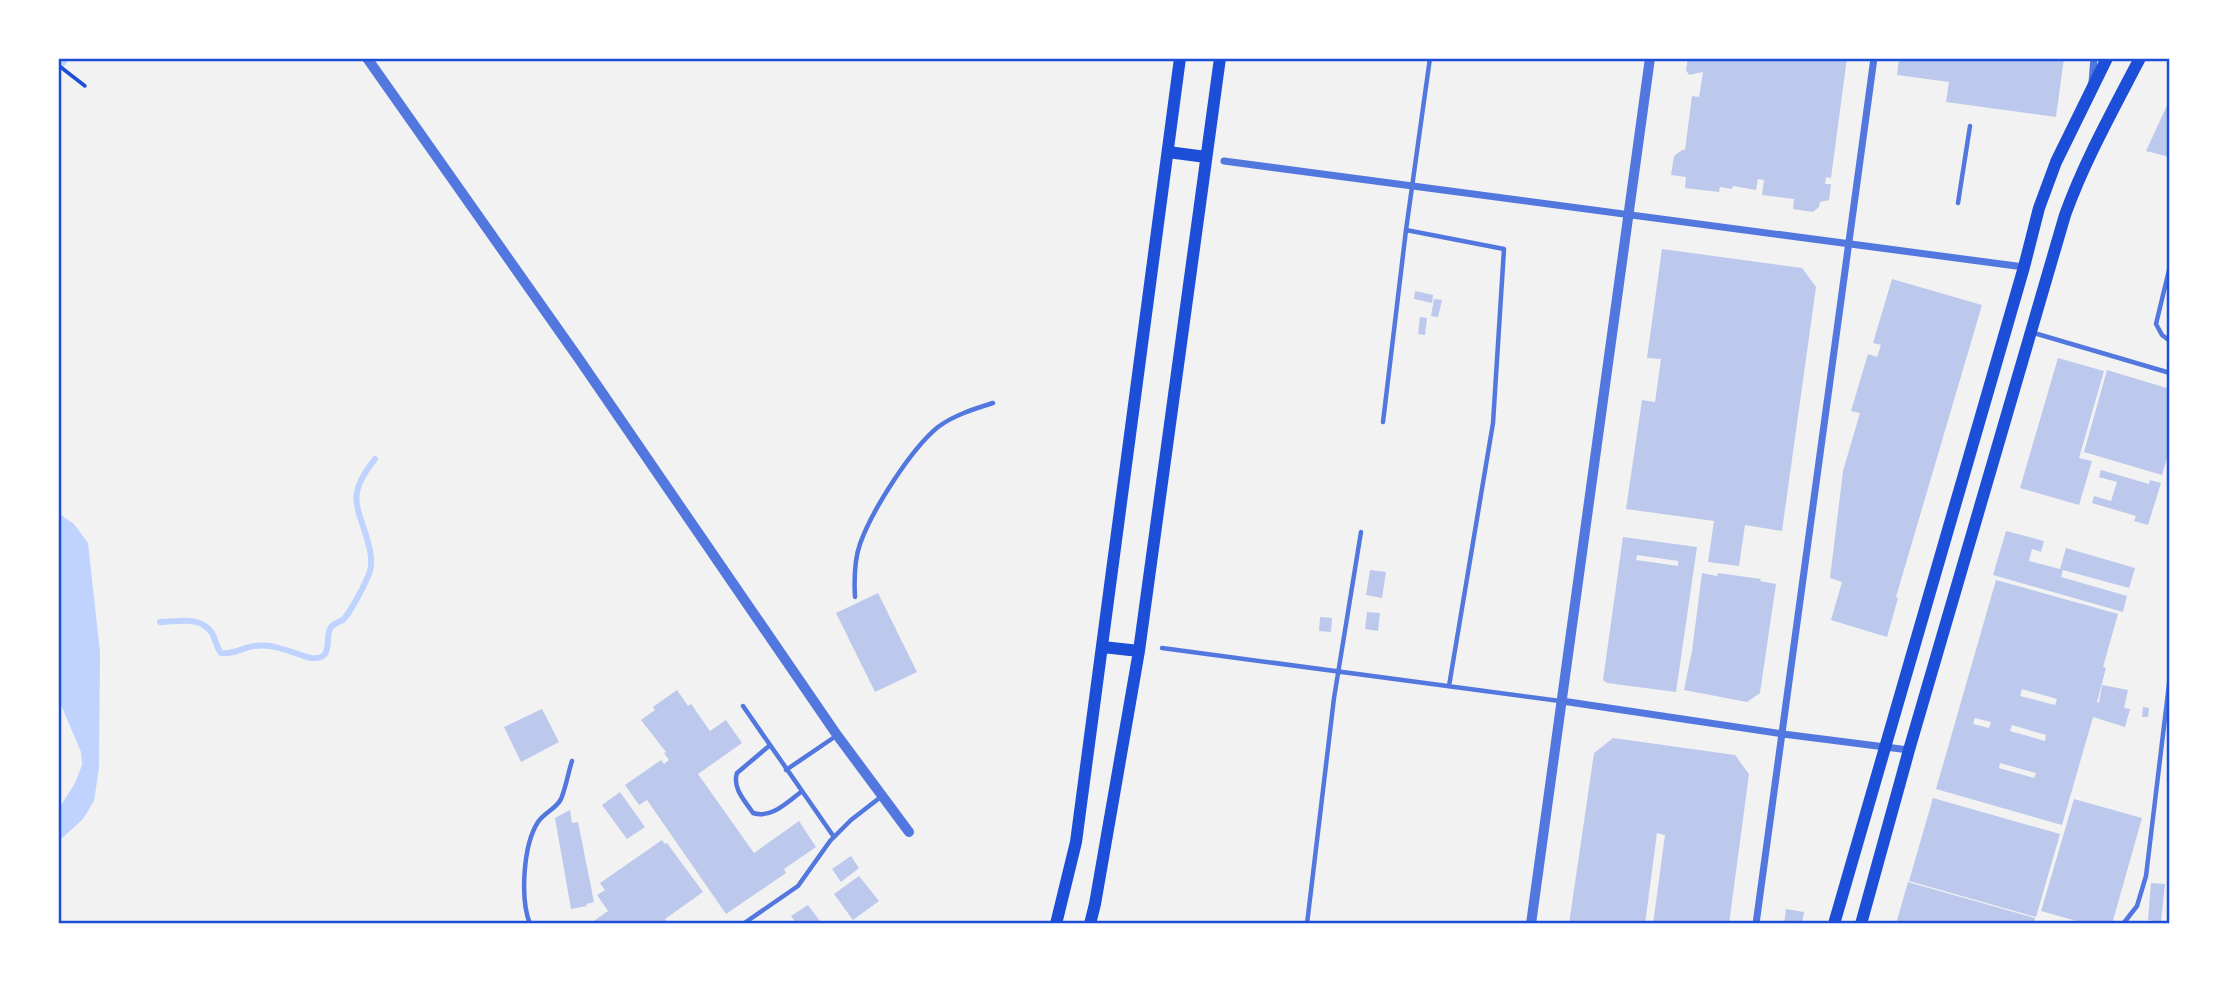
<svg xmlns="http://www.w3.org/2000/svg" width="2228" height="982" font-family="'Zilla Slab',serif">
	<style>
		.water { fill: #bfd3fe }
		.lines { fill: none; stroke-linecap: round; stroke-linejoin: round }
		.stream { stroke: #bfd3fe; stroke-width: 6 }
		.building { fill: #bdc9ec; fill-rule: evenodd }
		.path { stroke: #1d4ed8; stroke-width: 3.5 }
		.service { stroke: #5277de; stroke-width: 4.5 }
		.minor { stroke: #5277de; stroke-width: 7 }
		.tertiary { stroke: #5277de; stroke-width: 10 }
		.secondary { stroke: #1d4ed8; stroke-width: 12 }
		.neatline { fill: none; stroke: #1d4ed8; stroke-width: 2.5 }
	</style>
	<rect width="100%" height="100%" fill="#f2f2f2"/>
	<path class="water" d="M58,513L74,524L88,543L100,652L99,768L94,801L83,819L61,839L58,845V810L75,783L82,765L81,752L61,705L58,674Z"/>
	<g class="lines">
		<path class="stream" d="M58,70L66,58
			M160,622C178,622 200,615 212,633C216,640 216,647 221,653C234,655 243,647 255,646C275,643 291,653 311,658C336,660 323,638 331,627C334,623 340,622 344,619C351,611 367,581 370,571C372,564 371,556 370,550C360,507 343,499 375,459"/>
	</g>
	<path class="building" d="M1688,58H1847L1831,178L1826,177L1825,184H1831L1829,200L1820,202L1819,207L1813,212L1793,209L1794,199L1762,195L1764,180L1758,179L1756,190L1733,186L1732,189L1720,187L1719,192L1685,188L1686,177L1671,175L1674,156L1682,150H1685L1692,96L1699,97L1703,72L1689,75L1686,70Z
		M1899,58H2064L2056,117L1946,102L1949,82L1897,75Z
		M2170,99V157L2146,151Z
		M1662,249L1802,268L1816,287L1782,531L1745,525L1739,566L1708,562L1714,521L1626,509L1642,400L1655,402L1661,359L1647,358Z
		M1892,279L1982,305L1896,597L1898,598L1887,637L1831,620L1842,582L1830,578L1843,471L1860,413L1851,411L1868,354L1877,357L1881,345L1873,343Z
		M1415,291L1433,295L1432,303L1414,299Z
		M1434,299L1442,300L1438,317L1431,316Z
		M1420,317L1427,318L1425,335L1418,334Z
		M2058,358L2104,371L2079,458L2092,461L2079,505L2020,488Z
		M2107,370L2170,389V448L2162,475L2084,452Z
		M2101,470L2149,484L2150,480L2161,483L2148,525L2134,521L2136,516L2092,503L2094,496L2111,501L2117,482L2099,477Z
		M2006,531L2044,541L2041,552L2032,549L2029,561L2060,569L2066,548L2135,568L2129,588L2063,570L2061,577L2127,596L2123,612L1993,575Z
		M1623,537L1697,547L1676,692L1607,683L1603,680ZM1637,555L1678,561V566L1636,560Z
		M1370,570L1386,572L1382,598L1366,595Z
		M1702,573L1717,576L1718,573L1761,579L1760,581L1776,584L1760,693L1747,702L1684,690L1692,651Z
		M1996,580L2118,614L2103,667L2106,668L2097,702L2099,703L2102,685L2128,690L2124,708L2130,709L2125,727L2093,717L2062,825L1936,789ZM2022,689L2057,699L2055,705L2020,696ZM1975,718L1991,722L1989,728L1973,724ZM2012,725L2046,735L2045,741L2010,731ZM2000,763L2036,773L2034,778L1999,768Z
		M878,593L917,672L875,692L836,613Z
		M1367,612L1380,613L1378,631L1365,629Z
		M1320,617L1332,618L1331,632L1319,631Z
		M677,690L688,706L691,704L710,731L726,720L742,743L698,774L754,853L799,821L816,847L784,869L786,873L726,914L647,800L639,805L625,785L661,760L664,764L669,760L664,753L666,752L641,720L655,710L653,707Z
		M2143,707L2149,708L2148,717H2142Z
		M542,709L559,742L521,762L504,727Z
		M1613,738L1735,755L1749,774L1729,924H1653L1665,835L1657,833L1645,924H1569L1594,753Z
		M620,792L645,827L627,839L602,805Z
		M1933,798L2060,834L2036,917L1909,881Z
		M2074,799L2142,818L2112,924H2087L2041,911Z
		M570,810L572,823L578,822L594,902L586,904L587,906L571,909L555,818Z
		M662,840L665,844L667,843L703,892L665,919L669,924H596L594,921L608,911L597,895L605,890L600,883Z
		M851,856L859,868L841,882L832,869Z
		M859,876L879,901L853,920L834,894Z
		M1908,882L2035,918L2034,924H1896Z
		M2151,883L2165,884L2161,922L2148,920Z
		M808,905L822,924H797L791,916Z
		M1786,909L1804,912L1802,924H1784Z"/>
	<g class="lines">
		<path class="path" d="M58,65L85,86"/>
		<path class="service" d="M1958,203L1970,126
			M1406,230L1504,249L1493,423L1449,686
			M2170,266L2156,324L2162,335L2170,341
			M2034,333L2170,373
			M1383,422L1406,230L1430,58
			M855,597C854,579 854,561 860,544C872,510 911,449 938,427C954,415 974,409 993,403
			M1162,648L1560,701
			M743,706L834,837
			M769,746L737,773C732,788 745,801 753,813C771,819 786,803 801,792
			M786,770L836,736
			M530,924C520,899 523,845 538,822C544,813 557,808 561,799C566,787 568,773 572,761
			M743,924L798,886L830,841L851,820L882,796
			M1307,924L1334,698L1361,532
			M2123,924L2137,906L2146,876L2170,676"/>
		<path class="minor" d="M2092,82L2094,58
			M1224,161L2024,267
			M1562,701L1783,734L1909,750
			M1756,924L1874,58"/>
		<path class="tertiary" d="M367,58L579,359L837,735L909,832
			M1531,924L1650,58"/>
		<path class="secondary" d="M1168,152L1206,157
			M1103,647L1139,651
			M1056,924L1076,842L1180,58
			M1090,924L1095,904L1139,651L1220,58
			M1834,924L2024,267L2039,208L2056,162L2107,58
			M1861,924L1909,750L2065,215C2085,160 2113,110 2140,58"/>
	</g>
	<rect width="2228" height="982" fill="none" stroke="#ffffff" stroke-width="119"/>
	<rect x="60" y="60" width="2108" height="862" class="neatline"/>
</svg>
